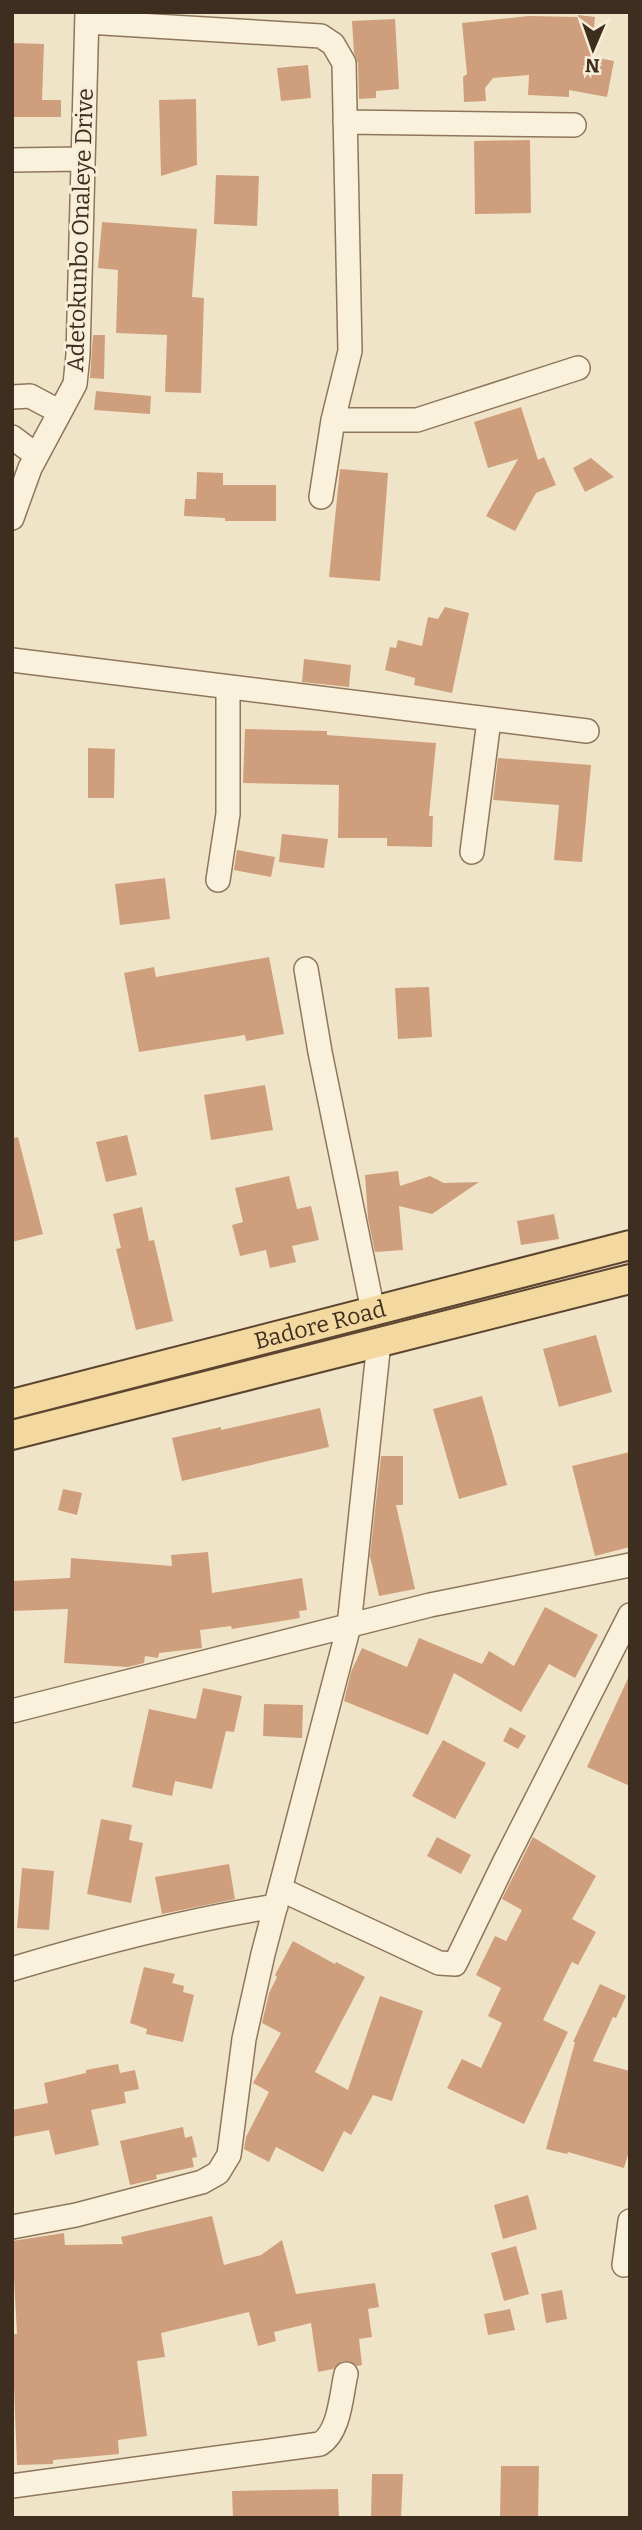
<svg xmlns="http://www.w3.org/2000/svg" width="642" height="2530" font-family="Bitter,serif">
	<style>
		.building { fill: #cf9f7d }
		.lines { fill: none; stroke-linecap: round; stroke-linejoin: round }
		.minor-casing { stroke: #8d765c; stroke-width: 26 }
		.major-casing { stroke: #5b4430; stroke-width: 32 }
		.minor { stroke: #faf1dc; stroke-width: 23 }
		.major { stroke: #f3d9a0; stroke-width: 28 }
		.labels { text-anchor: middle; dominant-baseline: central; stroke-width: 6; stroke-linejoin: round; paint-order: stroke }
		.street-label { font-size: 23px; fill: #3d2e20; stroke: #f7eed8 }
	</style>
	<rect width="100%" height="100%" fill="#f0e4c8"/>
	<path class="building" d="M578,15L595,17L591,57L614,61L607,97L569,90V97L528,95L529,75L493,78L485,88L486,101L464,102L463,77L467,74L462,23L529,16L578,17Z
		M395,19L399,89L376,91V98L359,99L358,63L354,53L352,21Z
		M12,43L44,44L42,100H61V117H12Z
		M308,65L311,98L281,101L277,68Z
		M196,99L197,165L161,176L159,100Z
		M530,140L531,213L475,214L474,141Z
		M216,175L259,176L257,226L214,224Z
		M102,222L197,229L192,297L204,298L201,393L165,392L167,335L116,333L118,270L98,268Z
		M93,335H105L104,379L90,378Z
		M96,391L151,396L150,414L94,410Z
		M521,407L538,460L544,457L556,485L536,493L515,531L486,516L518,459L488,468L474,422Z
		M591,458L614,477L585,492L573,468Z
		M340,469L388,473L380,581L329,577Z
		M197,472L223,473V485H276V521H225V518L184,516L185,499H196Z
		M445,607L469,613L452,693L414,685L415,678L385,670L390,647L396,648L398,640L422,646L428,617L438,619Z
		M304,659L351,665L349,687L302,682Z
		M245,729L327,731V735L436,743L429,816H433L432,847L387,846V838H338L339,785L243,783Z
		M88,748L115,749L114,798H88Z
		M498,758L591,765L582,862L554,860L559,805L493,800Z
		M282,834L328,839L324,868L279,862Z
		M237,850L275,857L271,877L234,870Z
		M165,878L170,919L120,925L115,884Z
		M269,957L284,1034L246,1041L245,1035L139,1052L124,973L154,967L156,977Z
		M429,987L432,1037L398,1039L395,988Z
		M265,1085L273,1130L211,1140L204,1095Z
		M127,1135L137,1175L106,1182L96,1142Z
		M18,1137L43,1234L12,1242V1138Z
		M398,1171L400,1186L430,1176L444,1183L479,1182L432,1214L399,1206L403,1250L375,1252L368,1219L365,1175Z
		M289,1176L297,1209L311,1206L319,1240L292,1246L296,1262L270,1268L266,1250L240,1256L232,1225L243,1222L235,1188Z
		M142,1207L149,1241L154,1240L173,1321L136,1330L116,1249L121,1248L113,1214Z
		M554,1214L559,1239L521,1245L517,1221Z
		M596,1335L612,1392L559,1407L543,1349Z
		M482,1396L507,1485L459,1499L433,1409Z
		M320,1408L329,1447L182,1481L172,1438L221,1427V1430Z
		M630,1452V1547L595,1556L572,1466Z
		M381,1456H403V1505H396L415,1589L379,1596L370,1556Z
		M63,1489L82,1493L77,1515L58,1510Z
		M208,1552L212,1593L302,1578L307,1610L299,1611L300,1618L232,1629L231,1626L200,1630L202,1648L159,1653L158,1658L145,1656L144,1663L128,1667L64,1663L68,1609L12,1611V1581L70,1578L71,1558L172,1566L171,1555Z
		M545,1607L598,1635L575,1678L549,1664L521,1712L454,1673L428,1735L344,1701L351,1672L362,1648L407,1667L419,1638L482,1664L489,1651L514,1666Z
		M630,1674V1786L587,1767Z
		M203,1688L242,1696L234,1732L226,1731L212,1789L175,1781L172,1796L132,1787L149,1709L196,1719Z
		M264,1704L303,1705L302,1738L263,1736Z
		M510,1727L526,1736L518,1749L503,1741Z
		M443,1740L486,1763L455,1819L412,1796Z
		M101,1819L132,1825L129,1840L143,1843L131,1903L87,1894Z
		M437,1837L471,1855L461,1874L427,1856Z
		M533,1837L596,1876L572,1919L596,1932L578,1965L572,1962L543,2020L568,2032L524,2124L447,2088L462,2059L481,2068L502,2023L488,2016L501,1988L476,1975L495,1936L506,1941L522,1910L502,1899Z
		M229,1864L235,1899L162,1914L155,1877Z
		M22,1868L54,1871L49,1930L17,1928Z
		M293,1941L335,1964L336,1962L365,1977L315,2072L348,2090L380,1996L423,2011L392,2101L373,2095L351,2135L344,2131L323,2172L276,2147L269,2162L244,2149L246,2137L269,2092L253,2083L281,2033L262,2023L269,1993L277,1977L275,1975Z
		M144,1967L175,1974L172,1983L184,1986L183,1992L194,1995L183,2042L146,2034L147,2029L130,2023Z
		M600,1984L626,1996L616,2018L613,2017L593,2061L630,2071V2148L624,2168L568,2152L567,2154L546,2149L575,2042H573Z
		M118,2064L120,2073L135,2070L139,2089L124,2092L126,2103L91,2110L99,2145L55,2155L49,2130L12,2137V2110L48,2103L44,2083L86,2073V2070Z
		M183,2127L185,2138L192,2136L197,2157L192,2158L194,2167L156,2175L157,2179L130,2185L120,2141Z
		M528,2195L537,2229L503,2239L494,2205Z
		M212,2216L224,2265L261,2255L282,2240L296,2294L375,2283L379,2307L368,2309L372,2337L359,2339L362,2365L357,2366L349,2361H342L333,2369L318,2372L311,2323L274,2332L276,2341L258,2346L249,2312L161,2333L165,2357L137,2361L147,2436L118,2440L119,2454L53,2460V2464L17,2465L12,2334H17L12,2241L64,2233L65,2245L123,2244L121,2237Z
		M516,2246L529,2294L504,2301L491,2253Z
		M562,2290L567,2319L546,2323L541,2294Z
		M510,2309L515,2330L488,2335L484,2314Z
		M501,2466H539L538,2518H500Z
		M372,2474H403L401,2518H371Z
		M338,2489L339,2518H233L232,2491Z"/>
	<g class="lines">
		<g class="minor-casing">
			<path id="minor" d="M87,22L321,36L333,44L344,63L350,351L333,420L321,497
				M345,122L574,125
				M12,160L81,159
				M12,397L30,396L60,412
				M333,420H417L578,368
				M12,437L36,455
				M12,518L30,468L75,384L78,355L87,12
				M12,660L587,731
				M472,852L489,720
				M218,880L228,814V687
				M306,969L320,1052L373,1311
				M12,1711L430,1605L630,1565
				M280,1889L439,1963L455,1964L504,1863L630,1615
				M12,1969C99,1943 186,1920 276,1906
				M12,2227L76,2215L202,2182L218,2173L229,2155L244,2039L263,1954L349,1626L379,1342
				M624,2265L630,2221
				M12,2486L320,2444C340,2432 341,2395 346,2374"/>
		</g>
		<g class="major-casing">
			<g id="major">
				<path id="s1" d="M12,1404L630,1245"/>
				<path d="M12,1435L630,1279"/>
			</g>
		</g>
		<use href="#minor" class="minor"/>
		<use href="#major" class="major"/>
	</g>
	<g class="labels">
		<g class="street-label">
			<text transform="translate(80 230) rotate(-88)">Adetokunbo Onaleye Drive</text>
			<text stroke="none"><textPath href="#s1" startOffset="318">Badore Road</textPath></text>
		</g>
	</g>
	<rect width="642" height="2530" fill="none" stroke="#3d2e20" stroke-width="28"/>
	<g transform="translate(593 49) rotate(182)" stroke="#f7eed8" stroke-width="5" paint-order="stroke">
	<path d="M0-5L12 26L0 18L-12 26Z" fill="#3d2e20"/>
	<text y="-10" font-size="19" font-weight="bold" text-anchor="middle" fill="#3d2e20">N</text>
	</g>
</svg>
